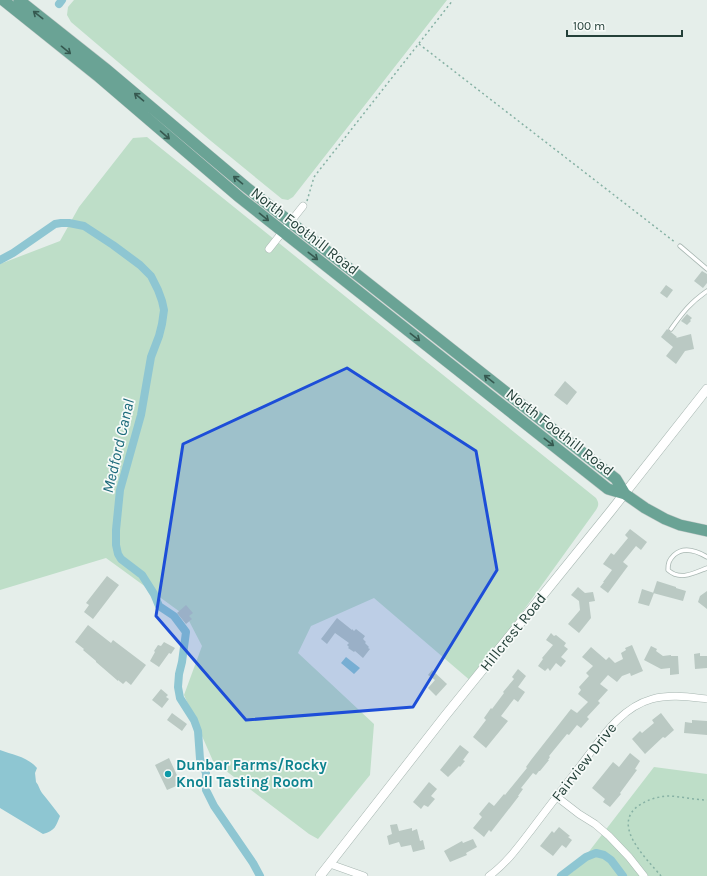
<svg xmlns="http://www.w3.org/2000/svg" width="707" height="876" font-family="Karla,sans-serif">
	<style>
		.green { fill: #bedec8 }
		.water { fill: #8ec6d2 }
		.lines { fill: none; stroke-linecap: round; stroke-linejoin: round }
		.canal { stroke: #8ec6d2; stroke-width: 8 }
		.building { fill: #bac9c3 }
		.service-casing { stroke: #a7b6b1; stroke-width: 5 }
		.minor-casing { stroke: #a7b6b1; stroke-width: 8 }
		.tertiary-casing { stroke: #a7b6b1; stroke-width: 10 }
		.primary-casing { stroke: #c2cac8; stroke-width: 12 }
		.path { stroke: #86b1a4; stroke-width: 1.5; stroke-dasharray: 2 3; stroke-linecap: butt }
		.service { stroke: #fff; stroke-width: 3.5 }
		.minor { stroke: #fff; stroke-width: 7 }
		.tertiary { stroke: #fff; stroke-width: 9 }
		.primary { stroke: #6aa395; stroke-width: 11 }
		.oneway { stroke: #365950 }
		.marked { fill: #1d4ed8; fill-opacity: 0.2; stroke: #1d4ed8; stroke-width: 3; stroke-linejoin: round }
		.culture-dot { fill: #0f9aa8; stroke: #f6faf8; stroke-width: 1.5 }
		.labels { text-anchor: middle; dominant-baseline: central; stroke-width: 3.5; stroke-linejoin: round; paint-order: stroke }
		.street-label { font-size: 15px; fill: #244039; stroke: #f6faf8 }
		.culture-label { font-size: 15px; font-weight: bold; fill: #0d838f; stroke: #f6faf8; text-anchor: start }
		.water-label { font-size: 16px; font-style: italic; fill: #1e6b7c; stroke: #f6faf8 }
	</style>
	<rect width="100%" height="100%" fill="#e5eeea"/>
	<path class="green" d="M74,0H447L293,197L288,200L282,199L211,141L71,22L67,15L68,7Z
		M147,137L596,498C599,503 599,505 596,510L472,682L374,598L311,626L298,653L374,724L370,775L318,839L309,834L213,761L184,695L202,646L187,617L106,558L0,590V264L60,241L79,207L133,138Z
		M654,767L707,774V876H565L574,871Z"/>
	<path class="water" d="M346,657L360,668L354,674L341,663Z
		M0,750C13,755 28,757 37,768L35,773L36,782C39,785 39,789 42,793C48,800 54,808 60,816C56,826 55,831 43,834L0,808Z"/>
	<g class="lines">
		<path class="canal" d="M59,4L62,0
			M0,260L13,253L55,224L61,223H69L84,226L113,245L140,265L151,276L158,290L162,301L164,310L162,324L159,336L151,357L141,415L120,490L116,530V545L118,554L121,559L142,575L154,594L159,606L174,616L186,632L182,662L179,674L178,687L180,698L194,720L198,731L200,759L206,773V790L214,806L253,863L260,876
			M561,876L586,857L596,853L604,855L611,860L623,876"/>
	</g>
	<path class="building" d="M702,271L707,274V283L703,288L694,281Z
		M666,285L673,290L667,298L660,293Z
		M687,314L692,318L690,320L691,321L687,325L681,321Z
		M667,329L677,337L676,338L691,334L694,349L685,351L676,364L666,356L673,347L661,337Z
		M565,381L577,392L567,405L554,395Z
		M630,529L647,542L641,550L636,546L623,562L628,566L608,593L600,587L604,582H603L612,570L603,564L611,553L614,555L628,538L625,535Z
		M107,576L119,585L93,619L84,612L89,605L86,603Z
		M657,581L676,587V588L686,591L683,601L653,593Z
		M578,587L585,593L593,592L595,601L589,602L591,618L579,633L568,624L580,610L579,601L571,595Z
		M642,589L654,593L649,606L638,603Z
		M707,591V609L698,602L700,596Z
		M186,605L193,613L189,616L192,619L186,624L177,613Z
		M337,618L352,630V629L354,631L356,629L365,636L363,639L366,642L365,643L369,647L368,648L370,649L363,658L355,651L354,652L348,648L349,647L347,645L349,643L335,633L327,644L321,639Z
		M88,625L111,643L113,640L146,665L131,685L126,681L123,684L118,680V681L103,668L96,662V661L83,650L84,649L75,642Z
		M551,633L554,636L556,635L566,643L564,646L568,649L561,657L566,661L561,667L556,663L550,671L548,668L545,671L538,666L543,659L542,658L553,645L546,640Z
		M164,642L175,648L171,654L169,653L159,667L150,661L155,652L154,651L158,645L161,646Z
		M632,645L643,671L631,676L630,673L622,676L617,682L608,675L600,684L608,690L598,701L600,703L587,717L589,719L581,728L577,725L569,735L567,734L549,756L550,757L548,760H549L540,771H539L536,775L533,773L521,788L523,789L518,796H519L491,832L489,830L484,837L473,828L482,817L479,814L489,802L494,806L504,794L505,795L527,768L526,767L531,760L571,709L577,713L588,702L578,694L581,690L579,687L589,676L586,673L593,666L582,657L591,647L606,660L609,657L615,663L623,659L621,653L626,650L625,648Z
		M651,646L657,649L656,651L663,656L671,655V656H678L679,674L670,675V668L661,669L644,660Z
		M700,653V656H707V668L695,669L694,654Z
		M518,669L526,676L518,687L525,692L518,702L514,699L501,716L508,721L486,748L473,737L486,720L484,718L491,708L492,709L504,693L503,692L514,679L512,677Z
		M432,670L447,684L436,696L428,688L435,680L428,675Z
		M161,689L168,695L166,697L169,699L162,708L152,700Z
		M172,713L187,724L182,731L167,720Z
		M661,713L674,730L665,738L663,737L645,754L632,739L640,731L642,733L654,723L652,720Z
		M692,720L707,721V735L684,733L685,722L692,723Z
		M460,745L469,752L463,760L465,761L460,767L459,766L448,777L440,770Z
		M630,753L640,761L635,769L637,770L620,793L621,794L610,807L603,802L605,799L592,788L613,762L619,767Z
		M169,758L181,784L167,790L155,765Z
		M429,782L437,789L431,796L435,799L428,807L424,805L421,809L413,802Z
		M397,824L399,831L412,828V831L417,829L420,841L423,840L425,849L413,852L411,845L401,847L399,842L389,845L387,836L392,834L390,825Z
		M559,827L570,836L568,837L572,840L566,848L562,845L553,856L540,846L552,831L554,833Z
		M473,839L477,847L466,853L467,855L450,862L444,851L462,841L463,843Z"/>
	<g class="lines">
		<g class="service-casing">
			<path id="service" d="M680,246L707,269
				M671,329C683,312 690,303 707,291
				M707,557C697,551 684,546 674,555C669,560 668,563 668,570C680,581 694,573 707,568"/>
		</g>
		<g class="minor-casing">
			<path id="minor" d="M269,249L303,206
				M557,797L579,814L595,824L609,836L629,857L644,876
				M330,864L364,876
				M489,876C506,864 519,846 532,829C550,805 569,781 587,757C605,733 623,707 652,699C670,694 689,697 707,699"/>
		</g>
		<g class="tertiary-casing">
			<path id="tertiary" d="M320,876L445,716L610,512L707,389"/>
		</g>
		<g class="primary-casing">
			<path id="primary" d="M3,0L99,77L239,197L608,489L625,494L645,508L665,519L680,525L707,531
				M19,0L106,69L246,187L616,479L625,494"/>
		</g>
		<path class="path" d="M419,44L676,243
			M307,201L314,177L453,0
			M661,876C647,859 611,826 638,806C647,800 656,797 667,796C680,796 694,800 707,800"/>
		<use href="#service" class="service"/>
		<use href="#minor" class="minor"/>
		<use href="#tertiary" class="tertiary"/>
		<use href="#primary" class="primary"/>
	</g>
	<defs><path id="oneway-shaft" d="M-6 0H5M1.5-3L5.5 0L1.5 3" fill="none" stroke-width="1.6" stroke-linecap="round" stroke-linejoin="round"/></defs>
	<g class="oneway">
		<use href="#oneway-shaft" transform="translate(38 15) rotate(-142)"/>
		<use href="#oneway-shaft" transform="translate(66 50) rotate(39)"/>
		<use href="#oneway-shaft" transform="translate(139 97) rotate(-140)"/>
		<use href="#oneway-shaft" transform="translate(165 135) rotate(41)"/>
		<use href="#oneway-shaft" transform="translate(238 180) rotate(-140)"/>
		<use href="#oneway-shaft" transform="translate(264 217) rotate(39)"/>
		<use href="#oneway-shaft" transform="translate(313 256) rotate(38)"/>
		<use href="#oneway-shaft" transform="translate(415 337) rotate(38)"/>
		<use href="#oneway-shaft" transform="translate(489 379) rotate(-142)"/>
		<use href="#oneway-shaft" transform="translate(549 442) rotate(38)"/>
	</g>
	<path class="marked" d="M347,368L476,451L497,570L413,707L246,720L156,616L183,444Z"/>
	<circle class="culture-dot" cx="168" cy="774" r="4"/>
	<g class="labels">
		<g class="street-label">
			<text transform="translate(305 231) rotate(38)">North Foothill Road</text>
			<text transform="translate(560 432) rotate(38)">North Foothill Road</text>
			<text transform="translate(513 632) rotate(-51)">Hillcrest Road</text>
			<text transform="translate(584 762) rotate(-52)">Fairview Drive</text>
		</g>
		<g class="culture-label">
			<text x="176" y="765">Dunbar Farms/Rocky<tspan x="176" dy="17">Knoll Tasting Room</tspan></text>
		</g>
		<g class="water-label">
			<text transform="translate(118 446) rotate(-77)">Medford Canal</text>
		</g>
	</g>
	<path d="M567 30v6h115v-6" fill="none" stroke="#244039" stroke-width="2"/>
	<text x="573" y="30" font-size="12" fill="#244039" stroke="#f6faf8" stroke-width="3" paint-order="stroke">100 m</text>
</svg>
